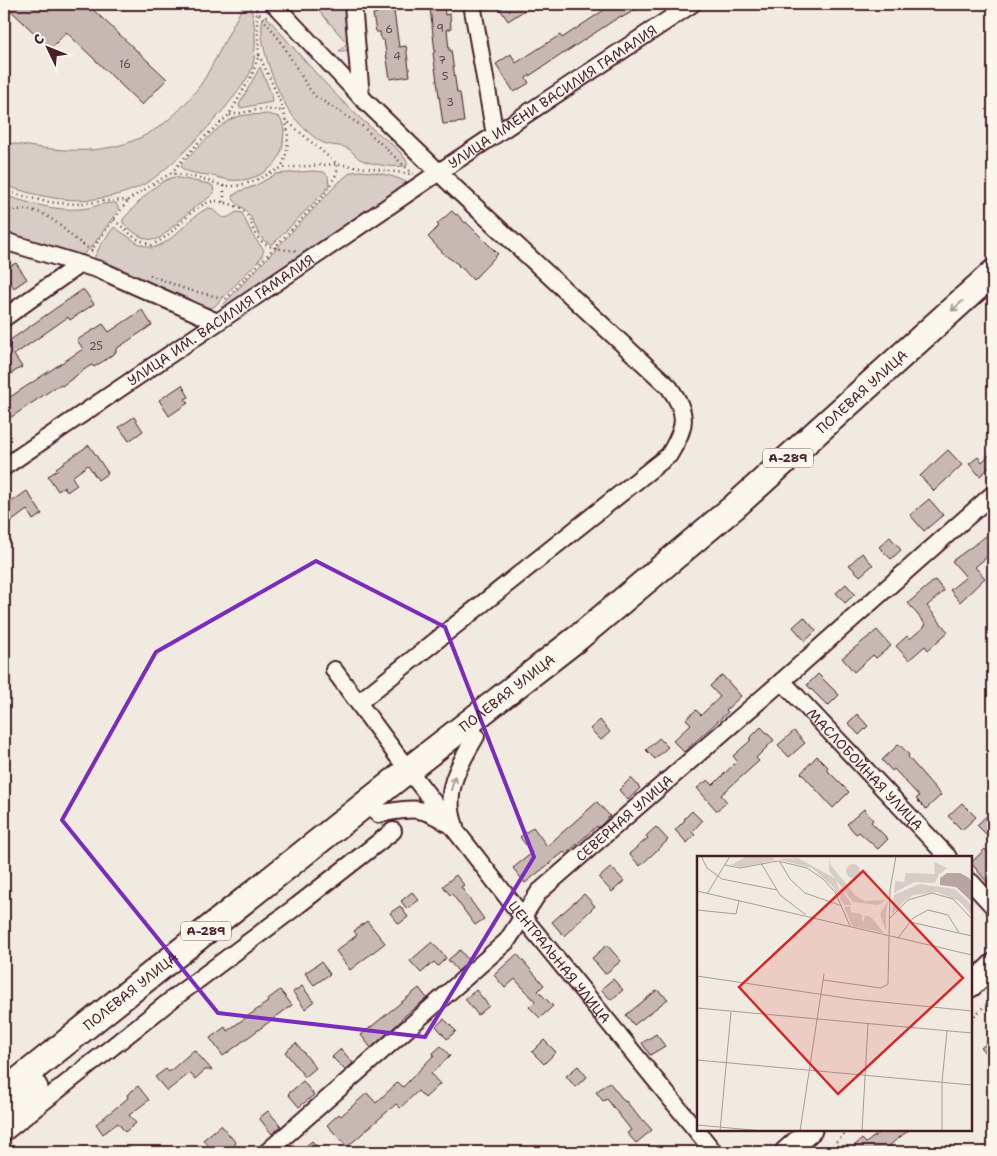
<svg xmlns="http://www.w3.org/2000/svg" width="997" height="1156" font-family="'Shantell Sans',sans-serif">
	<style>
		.green { fill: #d8ccc6; stroke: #917678 }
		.building { fill: #c8b8b3; stroke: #4a1f2b }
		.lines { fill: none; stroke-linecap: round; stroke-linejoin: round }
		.minor-casing { stroke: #4a1f2b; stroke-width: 20 }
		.major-casing { stroke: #4a1f2b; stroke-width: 25 }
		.highway-casing { stroke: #4a1f2b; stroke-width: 29 }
		.path { stroke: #4a1f2b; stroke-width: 2.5; stroke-dasharray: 1 4; stroke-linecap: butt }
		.minor { stroke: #fbf7ec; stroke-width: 16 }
		.major { stroke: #fbf7ec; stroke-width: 21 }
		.highway { stroke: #fbf7ec; stroke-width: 25 }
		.oneway { stroke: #ab9695 }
		.marked { fill: none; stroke: #7b2cbf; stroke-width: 4; stroke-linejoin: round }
		.labels { text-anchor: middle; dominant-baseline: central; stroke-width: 4.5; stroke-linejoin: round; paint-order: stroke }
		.number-label { font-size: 11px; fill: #6a454d }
		.shield { fill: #fbf7ec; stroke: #7f6065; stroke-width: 1 }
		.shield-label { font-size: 12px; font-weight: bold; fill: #4a1f2b }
		.street-label { font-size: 14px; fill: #4a1f2b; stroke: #fbf7ec }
		.inset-road { fill: none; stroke: #ae9998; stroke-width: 1 }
		.view { fill: #d62828; fill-opacity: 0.15; stroke: #d62828; stroke-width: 2.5 }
		.inset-edge { fill: none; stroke: #4a1f2b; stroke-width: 2.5 }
	</style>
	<rect width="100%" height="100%" fill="#f0eae0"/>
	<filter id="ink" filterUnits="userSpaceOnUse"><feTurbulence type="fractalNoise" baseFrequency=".02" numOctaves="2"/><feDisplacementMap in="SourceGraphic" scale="10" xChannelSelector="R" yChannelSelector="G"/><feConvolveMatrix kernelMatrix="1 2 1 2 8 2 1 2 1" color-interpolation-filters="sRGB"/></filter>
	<g filter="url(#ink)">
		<path class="green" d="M244,4H249C256,18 257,52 252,68C243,94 178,161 154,178C142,187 126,193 112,196C75,205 39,197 4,185V142C87,157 147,159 201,84C207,76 211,66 216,58C225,40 235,22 244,4Z
			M313,4H343L349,47L346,51H339L347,43Z
			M266,16C301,56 334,97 375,131C386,140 403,151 408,164C402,170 368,164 360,159C356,157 353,152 349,149C340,144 328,147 320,141C310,135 299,124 292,115C278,96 256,41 263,18Z
			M260,67L271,93L272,102L240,108L239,105Z
			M268,114L279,117C285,125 284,132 283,143C281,169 253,183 228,180C223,179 218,177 213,176C203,174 192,174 183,169L181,166L184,162C198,148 222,120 240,116C249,114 259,115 268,114Z
			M313,171L324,172L328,176L329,186L326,190L274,243L271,244C256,240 257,224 248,213C243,206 235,205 232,196L240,191L255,186L276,174Z
			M360,171C375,172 393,175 406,182L407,187L222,310V306L339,182L351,172Z
			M174,177L209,184L213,186L214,193L207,199L196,206L160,238C146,244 133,232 123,223V219C138,204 153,183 174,177Z
			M4,195C28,203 55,211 81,209C93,208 104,202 116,203L119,209L94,244L82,256L46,244L4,234Z
			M208,208H211C221,217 224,222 236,212L242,213L253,236L264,250L261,258L215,306L210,308L204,307L93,260L100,246L114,227L139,244L152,248C174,243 187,218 208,208Z"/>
		<path class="building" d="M4,4H87L167,79L142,105L66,32L51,49Z
			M386,4H393L399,47L406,46L410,76L390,79L384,40H381L380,32H376L373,14L377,13L375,5Z
			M508,4H534L508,21L500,9Z
			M613,4H646L621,18V16L616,19L526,78L529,83L514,92L496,64L511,54L516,63L560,35L562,38Z
			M444,6L445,15L450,14L451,29H447L449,50H451L457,93H460L464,122L443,124L433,53L435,52L430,8Z
			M452,211L456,215L457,214L465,223L466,222L498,254L473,280L463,269L458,266L459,265L445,255L428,237L439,226L437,224Z
			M16,263L27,279L14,288L9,280L4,283V269Z
			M82,290H84L94,304L70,320L68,317L14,355L22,367L4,378V339L6,343Z
			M142,310L152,325L116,349V352L105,360L94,367L92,365L88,367L62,386L61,385L58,387L57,386L4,422V401L83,349L77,340L103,324L109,332Z
			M182,385L189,397L185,399L188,403L169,416L159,400Z
			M134,417L143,431L129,441L119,427Z
			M89,445L108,473L98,480L88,465L72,477L77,485L67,492L64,487L58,491L48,476L58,470L56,468Z
			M948,450L962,465L934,491L920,476Z
			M993,451V464L980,476L969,464L978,457L982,462Z
			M27,491L42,514L33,520L27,510L4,527V507Z
			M929,499L943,515L924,531L910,515Z
			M993,531V552L975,567L985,578L960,602L950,590L966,577L952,561Z
			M890,537L901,550L891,559L879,547Z
			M862,553L873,565L860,576L849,565Z
			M935,580L944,591L927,606L948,632L928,650L925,646L909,660L896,646L907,636L910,639L926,625L908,603Z
			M846,584L855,594L845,603L836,593Z
			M804,617L816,631L805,641L793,627Z
			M877,630L891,646L876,658L873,655L854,672L842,658Z
			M818,674L839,695L828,706L807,685Z
			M722,675L741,696L726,710L728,712L684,752L673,741L691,724L686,719L696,710L701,715L720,697L710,686Z
			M857,714L868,726L859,735L848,723Z
			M600,720L610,732L601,740L590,729Z
			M761,727L774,740L756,758L759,761L721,795L727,802L717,811L697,788L708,780L713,785L737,761L733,756L751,740L749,739Z
			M794,731L805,743L789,757L778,745Z
			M659,738L668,747L655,759L646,750Z
			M899,744L909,755L908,757L941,795L926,809L916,799L919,796L894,769L892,771L882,760Z
			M817,756L828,767L826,769L849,792L833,808L801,773Z
			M631,778L640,788L628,800L619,790Z
			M597,802L610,816L598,828L597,826L566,854L564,852L525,883L513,868L532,853L520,837L533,827L547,846Z
			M962,803L976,817L962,830L948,816Z
			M864,809L873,820L871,822L888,839L878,849L859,832L856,834L847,824Z
			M993,810V841L977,825Z
			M692,811L702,821L692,832L695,835L687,843L675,830L685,820L684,819Z
			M656,827L668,840L640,866L629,854L648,838L646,836Z
			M985,849L993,858V889L971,863Z
			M611,867L624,881L612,892L599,878Z
			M456,875L464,885L461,887L484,919L475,925L452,894L450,895L443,886Z
			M412,892L419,900L407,909L401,901Z
			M584,894L595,906L564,936L552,922Z
			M400,906L408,917L399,924L390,913Z
			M367,921L385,943L350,970L336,951L357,935L354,931Z
			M432,942L446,958L438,966L434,962L421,973L410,961Z
			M607,945L621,961L605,974L592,958Z
			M460,950L469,961L458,971L448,960Z
			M517,954L544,985L538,991L553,1006L540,1018L529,1007L535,1001L515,979L505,988L494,975Z
			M321,962L330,974L314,985L305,973Z
			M613,979L623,990L611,1000L601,989Z
			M302,986L314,1002L305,1009L293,992Z
			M419,988L427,998L401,1019L402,1020L371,1048L361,1035Z
			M280,990L292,1005L223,1056L210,1038L225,1027L227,1031L269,1001L268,999Z
			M476,990L489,1006L478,1015L465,999Z
			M657,990L668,999L634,1025L626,1015Z
			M444,1019L456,1031L447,1039L436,1026Z
			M656,1034L665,1046L650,1055L642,1043Z
			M993,1038V1062L981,1048Z
			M544,1040L556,1052L544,1064L532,1052Z
			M296,1043L316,1068L305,1077L285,1052Z
			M441,1046L450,1056L431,1074L440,1084L425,1098L418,1091L400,1108L396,1104L347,1147L327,1125L339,1114L341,1116L367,1093L376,1103L398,1082L403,1087L434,1055L433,1053Z
			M341,1049L353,1063L345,1070L332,1057Z
			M194,1050L212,1070H205L195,1079L190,1073L167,1091L155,1077L166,1069L169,1072Z
			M578,1066L587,1077L575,1087L566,1076Z
			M303,1081L314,1095L299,1107L288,1094Z
			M609,1082L625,1102L626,1101L642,1121L643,1120L652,1130L636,1143L627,1133L631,1130L607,1099L603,1101L596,1092Z
			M138,1086L149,1100L129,1115L136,1123L125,1132L118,1123L103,1134L96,1124L128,1098L127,1095Z
			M268,1111L281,1126L272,1134L259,1118Z
			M221,1125L236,1143L232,1148L236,1152H214L203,1140Z
			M882,1130H909L890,1145L892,1147L886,1152H847L862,1139L866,1143Z
			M312,1141L322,1152H299Z"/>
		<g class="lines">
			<g class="minor-casing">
				<g id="minor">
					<path d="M274,4L361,97L455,188L669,387C689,414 686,427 669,455L359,702"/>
					<path d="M353,4L361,97"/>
					<path d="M472,4L495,135"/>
					<path d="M4,241L100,270L217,322"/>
					<path d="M4,318L80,264"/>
					<path id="s1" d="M4,467L439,172L692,4"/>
					<path id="s2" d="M334,670L396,754L522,916L714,1152"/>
					<path id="s3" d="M782,681L948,857"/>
					<path d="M378,814C408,809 420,804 447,823"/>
					<path d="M455,826C442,792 459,765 476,736"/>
					<path d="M971,882L993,906"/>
					<path d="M4,1133L175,997L297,906L393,831"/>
					<path id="s4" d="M267,1152L507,941L539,892L782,681L993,494"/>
				</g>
			</g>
			<g class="major-casing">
				<path id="major" d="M971,986L993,965
					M786,1152L811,1130"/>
			</g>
			<g class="highway-casing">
				<g id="highway">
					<path id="s5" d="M4,1092L408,770L579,637L734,507L993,273"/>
					<path d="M4,1113L35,1088"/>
				</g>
			</g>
			<path class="path" d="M256,10L280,40L308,87L315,96L362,126L413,174
				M259,55C275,92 300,128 281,168
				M230,115L262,109L284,111
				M171,173L200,141L229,115L252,75L259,55L256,4
				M4,191L43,201L58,203L77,204L105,201L128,200L171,173L199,178L224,186H235L252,182L281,168L337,164L411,174
				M224,202V186
				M4,212C53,201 58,233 95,252
				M114,220L135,238L151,245C175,237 189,204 215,201C219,201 225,203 230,204C236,206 242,208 246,214C251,219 251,225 254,231C262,249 281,249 297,251
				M91,251L128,200
				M150,275L185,289L226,299
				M226,299L325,194L337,173V164L288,122
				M971,1019L993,998
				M825,1152L849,1130"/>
			<use href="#minor" class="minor"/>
			<use href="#major" class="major"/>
			<use href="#highway" class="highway"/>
		</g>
		<defs><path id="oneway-shaft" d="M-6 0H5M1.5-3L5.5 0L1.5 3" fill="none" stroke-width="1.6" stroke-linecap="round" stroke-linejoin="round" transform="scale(1.25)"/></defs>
		<g class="oneway">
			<use href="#oneway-shaft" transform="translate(957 306) rotate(138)"/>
			<use href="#oneway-shaft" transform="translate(453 783) rotate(-75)"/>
		</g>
	</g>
	<path class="marked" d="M316,561L445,627L534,857L425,1037L218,1013L62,820L156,652Z"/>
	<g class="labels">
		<g class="number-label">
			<text x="440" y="28">9</text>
			<text x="389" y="29">6</text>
			<text x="397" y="56">4</text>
			<text x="442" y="60">7</text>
			<text x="125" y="64">16</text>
			<text x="445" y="76">5</text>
			<text x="450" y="102">3</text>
			<text x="96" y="346">25</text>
		</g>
		<g class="shield">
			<rect x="763" y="448.5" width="50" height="19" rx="4"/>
			<rect x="181" y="921.5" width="50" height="19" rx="4"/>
		</g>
		<g class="shield-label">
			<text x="788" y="458">А-289</text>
			<text x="206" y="931">А-289</text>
		</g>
		<g class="street-label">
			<text stroke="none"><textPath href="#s1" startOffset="662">УЛИЦА ИМЕНИ ВАСИЛИЯ ГАМАЛИЯ</textPath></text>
			<text stroke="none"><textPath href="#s1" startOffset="262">УЛИЦА ИМ. ВАСИЛИЯ ГАМАЛИЯ</textPath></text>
			<text stroke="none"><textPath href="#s5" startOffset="1108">ПОЛЕВАЯ УЛИЦА</textPath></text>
			<text stroke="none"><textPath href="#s5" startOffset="642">ПОЛЕВАЯ УЛИЦА</textPath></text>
			<text stroke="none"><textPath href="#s3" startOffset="121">МАСЛОБОЙНАЯ УЛИЦА</textPath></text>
			<text stroke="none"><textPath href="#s4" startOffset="491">СЕВЕРНАЯ УЛИЦА</textPath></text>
			<text stroke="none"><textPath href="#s2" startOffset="369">ЦЕНТРАЛЬНАЯ УЛИЦА</textPath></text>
			<text stroke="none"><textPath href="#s5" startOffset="162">ПОЛЕВАЯ УЛИЦА</textPath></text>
		</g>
	</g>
	<g transform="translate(697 856)">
		<rect width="275" height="275" fill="#f0eae0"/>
		<path d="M50,0H73L79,4L44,11L34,9ZM132,0L133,8L159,40L168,45L189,44L181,49L156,46L132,15ZM101,2L139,23L142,34L143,31L155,49H147L136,31L115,12L80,3ZM237,6L250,12L243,18L239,16L242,18L238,27L217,26L197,37L198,25L207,26L209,17L238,18ZM149 15a7 7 0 1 1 14 0a7 7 0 1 1-14 0ZM222,28L258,33L275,49V59L262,45L240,36L217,39L209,44L196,57H195L197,39ZM191,45L189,57V75L183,58ZM153,50L154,56L164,58L166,67L168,59L175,62L187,77L155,70L147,51Z" fill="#d8ccc6"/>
		<path d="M250,17H263L272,22L275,27V46L259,31L243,29V22Z" fill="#b8a4a2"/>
		<path class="inset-road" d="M4,0L10,12L25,23L80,34M220,0H270M83,6L93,23L108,37L145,50M64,7L83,39L109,59M28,9L43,12L81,5L110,12L126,23L138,36L153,70M0,35L275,99M10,38L33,0M0,54L39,58L42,45M192,63L211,44L235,37L256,43L275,63M213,66L275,80M201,82L216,62L231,54L251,59L262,77M0,120L155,143L275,155M126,124L184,132L191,128L193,34L199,0M0,152L275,177M0,204L275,229M0,269L66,275M23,275L34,156M103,275L127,118M165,275L171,167M245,275V226L250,175"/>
		<path class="view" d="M166,15L266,122L141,238L42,131Z"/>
		<rect width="275" height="275" class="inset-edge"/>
	</g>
	<rect width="997" height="1156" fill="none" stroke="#fbf7ec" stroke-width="20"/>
	<rect x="10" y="10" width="977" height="1136" fill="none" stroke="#4a1f2b" stroke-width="2" filter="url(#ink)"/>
	<g transform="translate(48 48) rotate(313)" stroke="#fbf7ec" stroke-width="4" paint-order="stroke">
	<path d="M0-4L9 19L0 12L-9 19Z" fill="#4a1f2b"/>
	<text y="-8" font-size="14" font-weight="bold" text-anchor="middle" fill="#4a1f2b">С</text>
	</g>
</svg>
